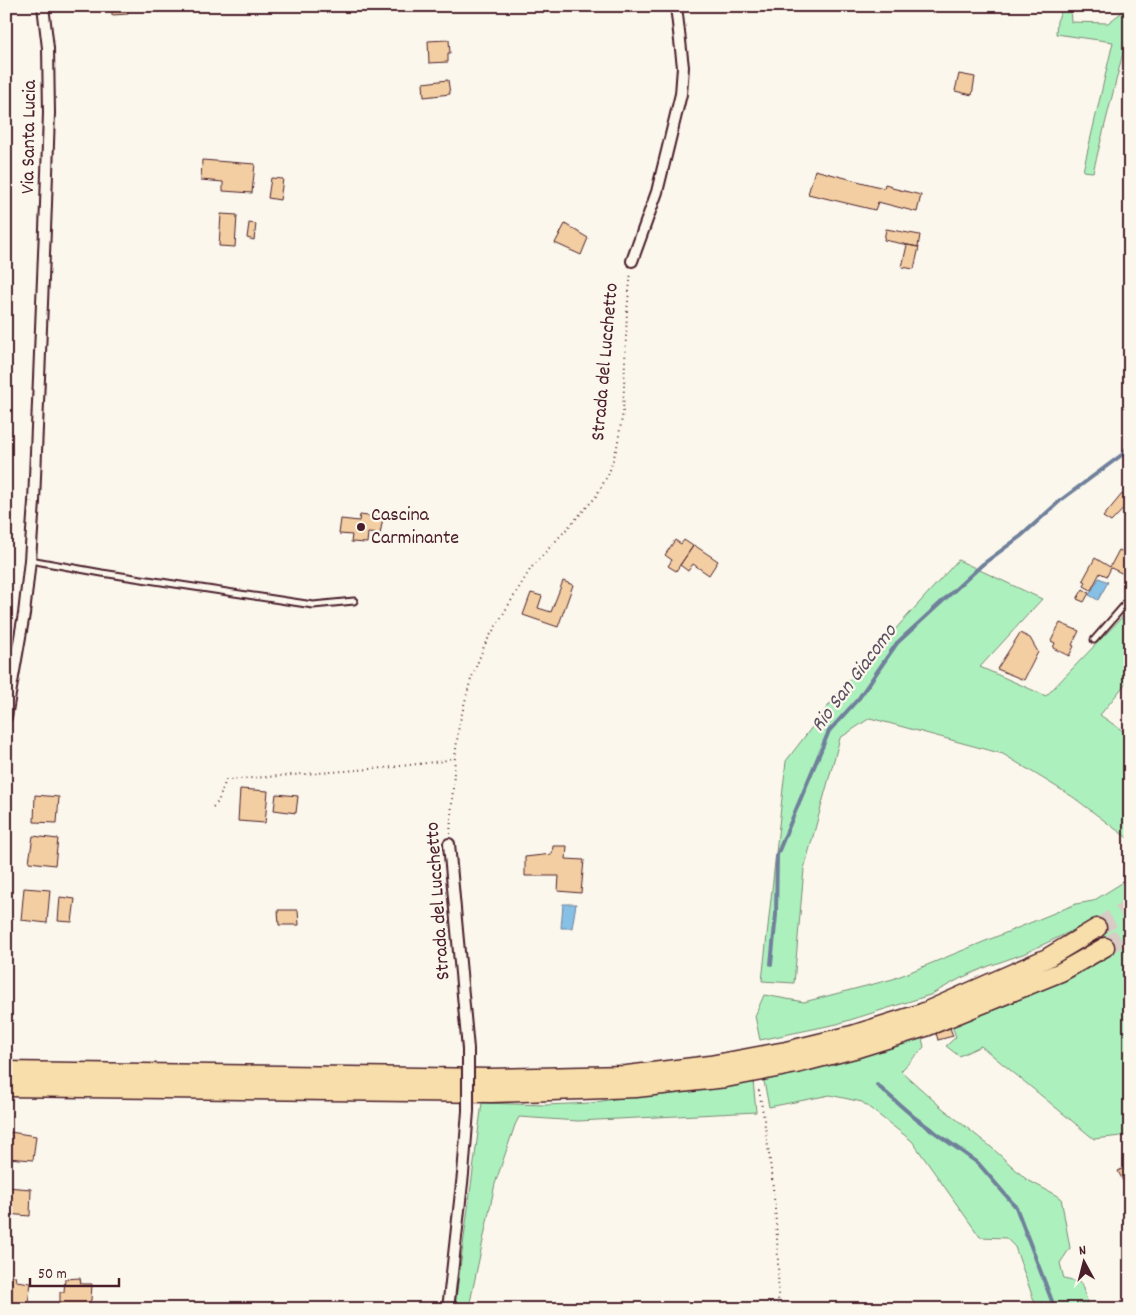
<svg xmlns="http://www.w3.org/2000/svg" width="1136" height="1315" font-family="Dekko,sans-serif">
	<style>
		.green { fill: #acf1bd; stroke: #7b8874 }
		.water { fill: #87c0e5; stroke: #6f809b }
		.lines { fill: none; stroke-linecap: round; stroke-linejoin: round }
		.stream { stroke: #6f809b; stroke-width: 4 }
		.building { fill: #f2cea2; stroke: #4a1f2b }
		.highway-tunnel { stroke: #d8ccc5; stroke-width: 18; stroke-dasharray: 18 9; stroke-linecap: butt }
		.lane-casing { stroke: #4a1f2b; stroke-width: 9 }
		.street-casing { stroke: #4a1f2b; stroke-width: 14 }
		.highway-casing { stroke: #4a1f2b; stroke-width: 21 }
		.path { stroke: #4a1f2b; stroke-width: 2; stroke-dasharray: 1 4; stroke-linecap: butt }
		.lane { stroke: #fbf7ec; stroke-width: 5 }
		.street { stroke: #fbf7ec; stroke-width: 10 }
		.highway { stroke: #f8deab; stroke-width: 18 }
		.street-bridge-casing { stroke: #4a1f2b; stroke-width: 14; stroke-linecap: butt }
		.street-bridge { stroke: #fbf7ec; stroke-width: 10 }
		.poi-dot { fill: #4a1f2b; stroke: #fbf7ec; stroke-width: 2 }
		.labels { text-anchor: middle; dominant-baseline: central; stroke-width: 4.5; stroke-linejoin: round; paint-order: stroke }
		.street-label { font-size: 20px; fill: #4a1f2b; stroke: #fbf7ec }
		.poi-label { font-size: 20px; fill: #4a1f2b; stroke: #fbf7ec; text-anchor: start }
		.water-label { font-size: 21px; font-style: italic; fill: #5c4f63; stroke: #fbf7ec }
	</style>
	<rect width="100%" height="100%" fill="#fbf7ec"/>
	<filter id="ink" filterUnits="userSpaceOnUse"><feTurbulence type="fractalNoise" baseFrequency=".02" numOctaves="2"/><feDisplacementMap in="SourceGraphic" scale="10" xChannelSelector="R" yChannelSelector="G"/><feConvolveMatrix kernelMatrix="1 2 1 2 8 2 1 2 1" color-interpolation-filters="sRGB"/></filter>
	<g filter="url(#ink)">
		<path class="green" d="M1064,6H1070L1071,22L1108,23L1121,13L1126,6H1130V25L1093,172L1083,171L1113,42L1056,34L1057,21Z
			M958,560L1042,599L980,667L1046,696L1130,609V678L1100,715L1130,736V840L1073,797L1003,754L870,718L840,738L804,869L794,983L762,981L786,761L842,688Z
			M1130,878V1135L1094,1139L981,1046L959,1056L946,1046L956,1037L952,1026L1029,996L1064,977L1113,952L1095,920L1023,954L989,966L961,978L930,995L837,1024L760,1040L755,1016L764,995L804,1002L893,979L1076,904L1093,901Z
			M921,1034L924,1047L901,1071L941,1107L991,1147L1026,1179L1061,1198L1070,1248L1060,1263L1064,1279L1081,1283L1090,1309H1037L1015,1247L1006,1238L980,1237L912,1141L862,1102L830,1095L769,1107L763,1076Z
			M753,1080L756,1112L578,1121L519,1117L515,1125L495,1184L469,1307L455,1306L482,1103L546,1105L591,1103L636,1095Z"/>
		<path class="water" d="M1099,578L1108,582L1098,600L1089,595Z
			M563,904H576L572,928H561Z"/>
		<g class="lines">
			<path class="stream" d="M771,964L776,915L777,855L829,731L859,698L897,643L983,564L1021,536L1061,500L1123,454L1130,444
				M877,1085L915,1118L978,1163L1016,1207L1055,1309"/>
		</g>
		<path class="building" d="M112,6H128V14L112,15Z
			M385,6H395V12L386,14Z
			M447,40H449L450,53H448V62L429,63L428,41Z
			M959,74L975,77L972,95L955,91Z
			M448,80L450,94L424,97L423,83Z
			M202,160L255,164L252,193L223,191V182L201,180Z
			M815,170L884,188L885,184L892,186V188L921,195L917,212L878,202L875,210L808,194Z
			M271,178L283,179L280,200L268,198Z
			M221,214L237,215L235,247L219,246Z
			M249,223L256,224L254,240L247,238Z
			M565,224L588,238L581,255L555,243Z
			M886,229L920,235L918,247L884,240Z
			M907,245L919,247L914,269L902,267Z
			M1122,494L1130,502L1111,522L1103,517Z
			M360,515L383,518L380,534L368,533L367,543L351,542L352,535L339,534L341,519L359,521Z
			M675,540L681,544L684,540L693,546L676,571L668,566L672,560L665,555Z
			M694,545L718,561L709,575L693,564L688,571L680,565Z
			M1128,549L1130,550V577L1111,568L1107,576L1100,573L1091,590L1084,586L1086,582L1083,580L1095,558L1110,567L1119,550L1126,553Z
			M563,581L573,585L558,627L523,615L531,593L542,596L538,608L551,612Z
			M1083,589L1089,593L1084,602L1077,599Z
			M1060,623L1079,631L1072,645L1074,646L1069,656L1053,648L1055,643L1051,641Z
			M1020,633L1030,638L1038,652L1024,680L997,669Z
			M240,789L268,791L265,823L238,821Z
			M276,794L298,796L296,813L274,810Z
			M35,795L59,797L57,823L34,822Z
			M33,836L58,839L55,865L29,862Z
			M553,846H567L566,859L584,860L581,893L558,891L559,876H525V857L552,854Z
			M24,888L50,890L47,923L21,920Z
			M60,897L75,899L72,922L58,921Z
			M278,910H298L299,925H279Z
			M950,1028L953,1036L938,1040L936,1033Z
			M10,1132L36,1136L33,1160L7,1158Z
			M1130,1165V1185L1126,1187L1118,1171Z
			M6,1187L31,1189L30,1216L6,1214Z
			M7,1276H15L16,1281L31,1283L27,1309H6Z
			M80,1278L81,1284H92L91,1300L86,1309H60V1292H64L65,1279Z"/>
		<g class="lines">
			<path class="highway-tunnel" d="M1097,928L1130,907
				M1105,947L1130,931"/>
			<g class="lane-casing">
				<path id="lane" d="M30,560L102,573L313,605L354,601
					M1094,640L1130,599"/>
			</g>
			<g class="street-casing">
				<path id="street" d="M632,261L657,192L681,94L683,67L676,6
					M6,717L24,614L30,560L34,502L46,204L49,113L48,48L43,6
					M449,844L468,1049
					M448,1309L463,1174L468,1111"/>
			</g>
			<g class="highway-casing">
				<path id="highway" d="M6,1071L489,1078L627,1075L710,1065L786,1051L852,1035L922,1013L1047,958L1097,928
					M6,1087L491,1093L636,1088L726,1078L796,1064L858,1048L926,1027L1061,972L1105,947"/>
			</g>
			<path class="path" d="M213,807L218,802L226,780L384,768L443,761L454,757
				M450,834L455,757L459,725L470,682L485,644L531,568L595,498L609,473L617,447L623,412L627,311L631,272
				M759,1090C772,1163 780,1235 778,1309"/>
			<use href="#lane" class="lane"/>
			<use href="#street" class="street"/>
			<use href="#highway" class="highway"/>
			<g class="street-bridge-casing">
				<path id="street-bridge" d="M468,1111V1049"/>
			</g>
			<use href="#street-bridge" class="street-bridge"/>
		</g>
	</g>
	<circle class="poi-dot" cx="361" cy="527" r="5"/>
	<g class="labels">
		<g class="street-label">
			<text transform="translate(30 137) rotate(-89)">Via Santa Lucia</text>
			<text transform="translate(606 362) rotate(-85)">Strada del Lucchetto</text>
			<text transform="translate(439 901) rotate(-94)">Strada del Lucchetto</text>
		</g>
		<g class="poi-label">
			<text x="371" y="516">Cascina<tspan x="371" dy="23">Carminante</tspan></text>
		</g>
		<g class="water-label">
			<text transform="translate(855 679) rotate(-53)">Rio San Giacomo</text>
		</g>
	</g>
	<rect width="1136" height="1315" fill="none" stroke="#fbf7ec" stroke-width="25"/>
	<rect x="12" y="12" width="1111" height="1290" fill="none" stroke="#4a1f2b" stroke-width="2" filter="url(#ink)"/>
	<g transform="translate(1084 1262) rotate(353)" stroke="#fbf7ec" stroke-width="4" paint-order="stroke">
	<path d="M0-4L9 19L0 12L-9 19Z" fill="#4a1f2b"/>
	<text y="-8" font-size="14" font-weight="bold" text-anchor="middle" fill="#4a1f2b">N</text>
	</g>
	<path d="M30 1278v8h89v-8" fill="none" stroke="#4a1f2b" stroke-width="2.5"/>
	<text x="38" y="1278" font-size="15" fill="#4a1f2b" stroke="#fbf7ec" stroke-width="4" paint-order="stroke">50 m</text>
</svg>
